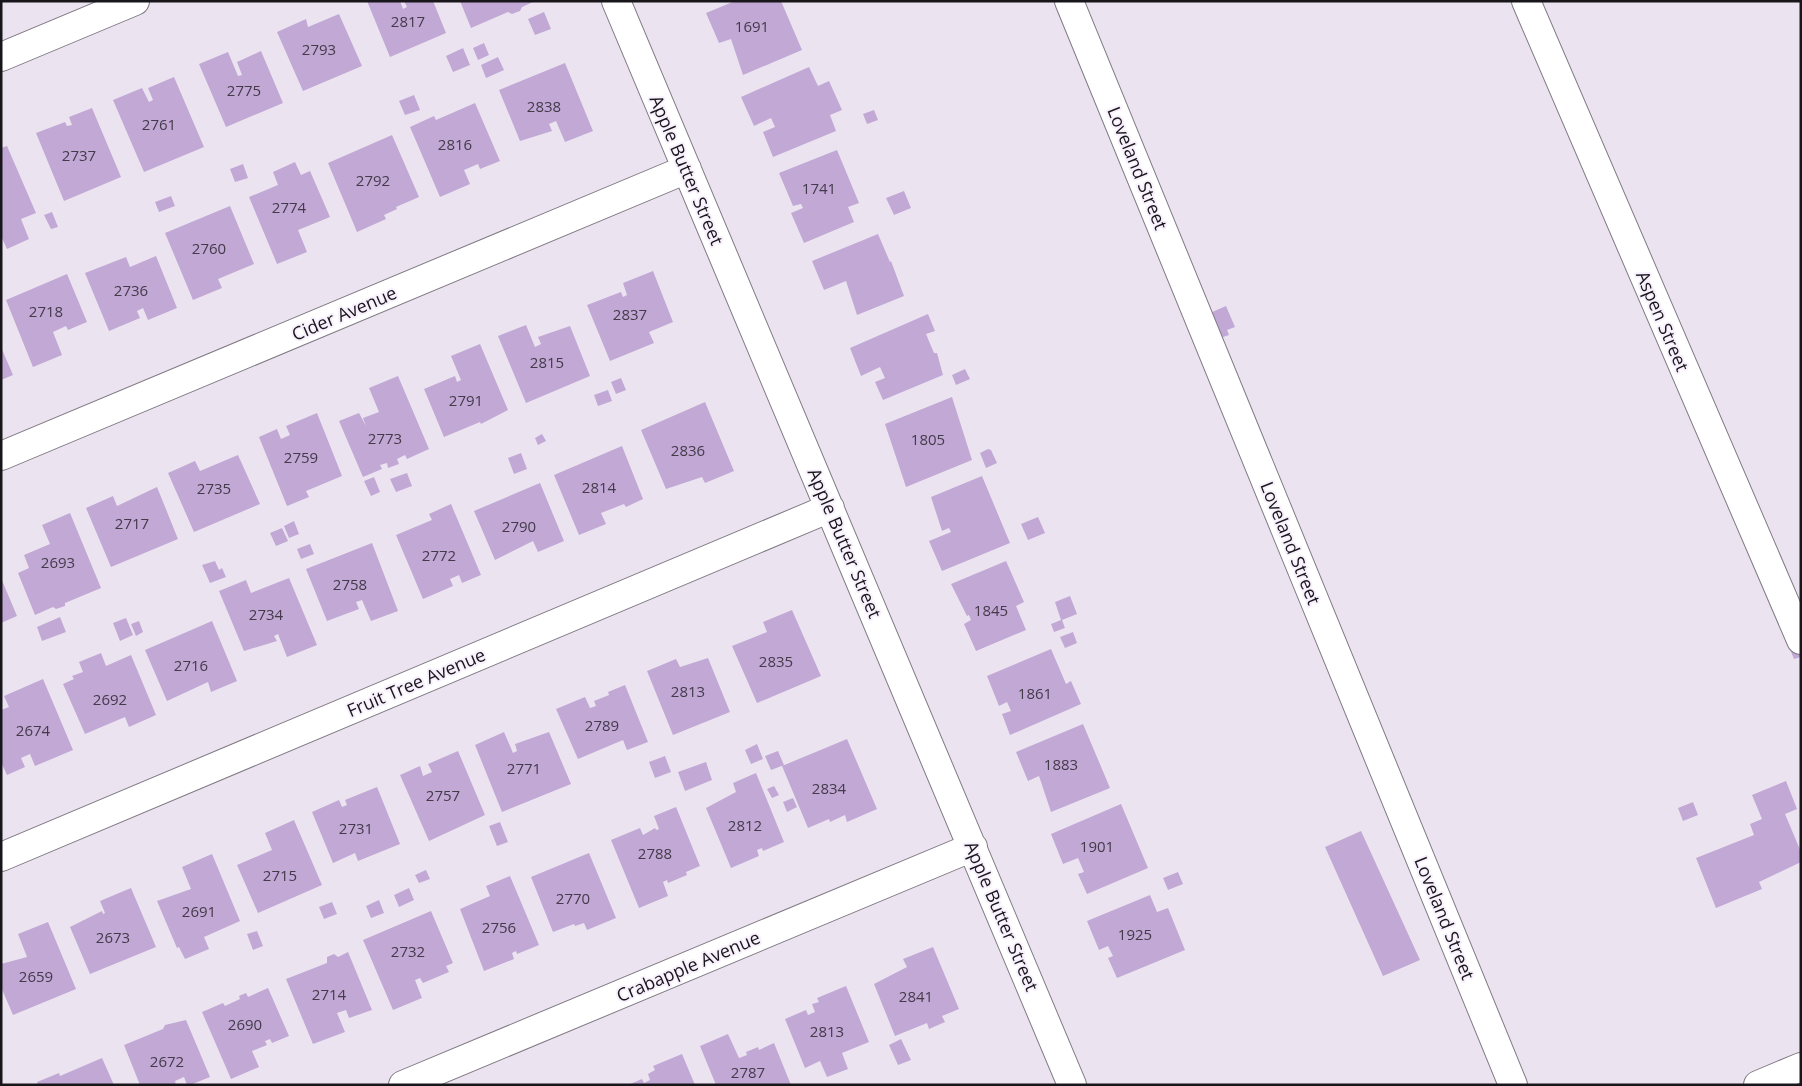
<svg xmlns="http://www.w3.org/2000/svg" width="1802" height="1086" font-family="'Open Sans',sans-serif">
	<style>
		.building { fill: #c2a8d5 }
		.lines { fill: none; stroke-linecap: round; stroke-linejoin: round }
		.street-casing { stroke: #807a85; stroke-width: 30 }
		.highway-casing { stroke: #807a85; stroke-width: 30 }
		.street { stroke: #fff; stroke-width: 28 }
		.highway { stroke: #fff; stroke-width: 28 }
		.labels { text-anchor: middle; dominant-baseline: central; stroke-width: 4; stroke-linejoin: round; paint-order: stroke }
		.number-label { font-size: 15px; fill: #433a4a }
		.street-label { font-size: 18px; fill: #19161b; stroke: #f8f1fd }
	</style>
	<rect width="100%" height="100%" fill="#ebe4f0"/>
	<path class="building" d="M367,1H400L403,9L407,7L404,1H433L446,33L390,57Z
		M460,1H535L522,7L520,11L512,14L508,12L471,28Z
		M735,1H781L802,50L743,75L731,39L719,43L706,13Z
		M544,12L551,29L535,35L528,19Z
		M339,14L362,66L303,91L277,32L306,19L308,27Z
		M484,43L489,55L478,60L473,48Z
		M463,48L470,65L453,72L446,56Z
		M261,51L283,103L226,127L199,64L228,52L238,76L242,75L237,62Z
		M498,57L504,70L486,78L481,65Z
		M565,63L593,131L565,142L556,121L549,124L552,131L520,141L499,90Z
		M809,67L818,86L829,81L842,110L830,115L836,131L773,157L763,132L775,127L771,118L754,126L741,97Z
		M174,77L204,147L144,172L113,100L142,88L149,102L153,100L148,88Z
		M414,95L420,110L405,115L399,101Z
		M475,103L500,161L480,169L478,164L464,170L470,184L440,197L410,127L434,116L436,120Z
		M92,108L121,177L64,201L36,133L65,122L67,126L72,125L69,117Z
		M874,110L878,120L867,124L863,114Z
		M392,135L419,197L396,207L397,209L384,215L386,219L357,232L328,163Z
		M7,146L36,213L21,219L29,239L7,249L1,236V148Z
		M837,150L859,203L848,207L854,222L804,243L791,213L803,208L801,204L793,206L779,173Z
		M295,162L301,175L310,171L330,217L298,230L307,252L277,264L249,197L278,185L273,172Z
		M243,164L248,178L235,182L230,169Z
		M904,191L911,208L894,215L886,198Z
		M171,196L175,206L159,212L155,202Z
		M230,206L254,264L218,279L222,288L193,300L165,233Z
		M52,212L58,227L51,229L44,215Z
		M878,234L890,262L891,261L904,296L857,315L846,281L824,290L812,261Z
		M156,256L177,308L148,320L143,308L137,311L140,318L109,331L85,273L126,257L130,267Z
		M653,271L673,322L649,332L654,343L610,361L587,305L621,292L623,297L627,295L623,283Z
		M67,274L87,322L68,330L66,326L53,332L62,355L33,367L6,300Z
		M1226,306L1235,327L1227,330L1229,335L1220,338L1203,316Z
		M928,314L935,331L926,334L934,353H937L943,375L883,400L875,382L885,378L880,367L861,376L850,348Z
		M526,325L535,347L541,344L538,337L570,326L590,376L526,403L498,336Z
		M480,344L508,410L481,424L480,422L444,437L424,389L455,376L457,382L461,380L451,356Z
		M1,347L13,375L1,380Z
		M965,369L970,379L956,385L952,375Z
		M398,376L429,449L407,459L405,455L397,459L399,464L388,468L387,463L380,465L382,469L363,477L339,421L359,413L366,426L363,418L379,412L369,388Z
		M621,378L626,390L616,394L611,382Z
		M608,390L612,401L598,406L594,395Z
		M952,397L972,460L906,487L885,424Z
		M705,402L734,471L705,483L702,477L666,489L641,430Z
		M317,413L342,476L306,491L309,497L287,506L259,437L277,429L281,439L290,435L286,426Z
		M542,434L546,441L538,445L535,438Z
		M622,446L643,499L626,507L624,504L601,513L606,524L579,535L554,475Z
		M988,449L991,450L997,463L986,468L980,453Z
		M521,453L527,469L514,474L508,458Z
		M238,455L260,504L194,532L168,473L195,461L200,471Z
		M407,473L412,486L396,492L390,479Z
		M982,476L1010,543L942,571L929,541L951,532L949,528L942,531L931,497Z
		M374,477L380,492L371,496L364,481Z
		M540,483L564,541L538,552L533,541L495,560L474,511Z
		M157,487L178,539L111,567L86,508L113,496L117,506Z
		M451,504L481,575L462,583L459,575L450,579L453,586L423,599L396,535L432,520L429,514Z
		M70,513L101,588L65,603V606L56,609L53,607L35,615L18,573L29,568L24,555L50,544L42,525Z
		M1038,517L1045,533L1028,540L1021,524Z
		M294,521L299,534L289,538L284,526Z
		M282,528L288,541L276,546L270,533Z
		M372,543L398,611L371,621L362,600L356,602L359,609L327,621L306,569Z
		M310,544L314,554L301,559L297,549Z
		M215,561L219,570L222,568L226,577L210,583L202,565Z
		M1006,561L1024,602L1016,606L1026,630L976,651L964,624L971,620L969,615L967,616L951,584Z
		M1,578L17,616L1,623Z
		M289,578L317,645L287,657L278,634L274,636L277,641L244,651L219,591L246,580L251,593Z
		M1070,596L1077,614L1062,620L1065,628L1054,632L1051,624L1061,620L1055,602Z
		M792,610L821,676L757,703L732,646L767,632L763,622Z
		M60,617L66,632L42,641L37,627Z
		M126,618L133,635L120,641L113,623Z
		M139,621L143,632L136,636L131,624Z
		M212,621L237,681L211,692L208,682L167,701L145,650Z
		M1801,628V657L1794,659L1784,634Z
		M1073,632L1077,643L1065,648L1060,637Z
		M1051,649L1066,684L1071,681L1081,704L1010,735L1002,714L1011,711L1007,702L999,706L987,676Z
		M101,653L106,666L131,655L156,715L129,727L125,717L85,734L63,684L74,679L72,676L83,672L79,662Z
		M708,658L730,712L673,735L647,671L676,659L680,667Z
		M43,679L73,750L35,766L30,754L21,758L25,767L7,775L1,762V710L9,707L4,696Z
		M625,685L648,742L627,750L623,740L578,759L556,709L585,697L590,708L596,706L594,701L609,695L608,692Z
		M1083,724L1110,788L1051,812L1039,776L1028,781L1016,752Z
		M504,732L513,753L517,751L515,744L549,732L571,784L502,812L475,745Z
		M847,739L877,809L847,822L845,815L830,822L829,819L808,828L782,766Z
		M757,744L763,759L751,764L745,750Z
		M458,751L485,815L429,841L400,775L420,766L423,776L432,772L428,764Z
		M778,751L784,765L771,770L765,756Z
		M665,756L671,772L655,778L649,762Z
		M706,762L712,780L685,791L678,772Z
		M756,773L784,842L763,851L762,848L757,850L759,856L731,868L706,808L736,792L733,783Z
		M1786,781L1797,809L1785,814L1801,852V862L1759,882L1762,889L1716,908L1696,858L1754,835L1750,824L1762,819L1752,795Z
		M774,786L779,795L772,798L767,789Z
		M377,787L400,844L358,861L355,853L333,863L312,812L339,800L342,807L347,805L345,800Z
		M793,798L797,807L787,812L783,802Z
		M1693,802L1698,815L1683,821L1678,808Z
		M1121,804L1148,868L1087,894L1078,874L1084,872L1078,858L1063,864L1051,834Z
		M676,807L700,866L686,872L687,875L668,883L667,880L663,882L668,896L639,908L611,840L640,828L643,835L655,828L656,830L659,829L654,816Z
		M294,820L322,885L258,913L237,865L272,850L265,833Z
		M500,822L508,842L497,846L489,826Z
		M1361,831L1420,960L1383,976L1325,847Z
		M589,853L616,918L587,930L584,923L575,926L574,924L553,932L531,877Z
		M212,854L240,921L204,937L209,949L185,959L179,947L177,948L157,901L191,889L182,867Z
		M426,870L430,879L419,883L415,875Z
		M1178,872L1183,884L1168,890L1163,878Z
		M510,876L539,945L517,954L516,951L512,953L514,959L484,971L460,909L490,896L486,886Z
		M131,888L156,947L90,974L70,927L102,911L103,914L105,913L100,901Z
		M409,888L414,900L399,907L394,895Z
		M1150,895L1157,912L1168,908L1185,950L1117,978L1108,958L1113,956L1108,946L1099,950L1087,921Z
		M379,900L384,913L371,918L366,906Z
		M332,902L337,914L324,919L319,907Z
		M431,911L453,963L446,966L449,972L423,983L420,978L415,980L422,998L393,1010L363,940Z
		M48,922L76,989L13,1015L1,987V964L27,957L18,934Z
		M257,931L263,946L253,950L247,934Z
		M933,947L959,1009L942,1016L945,1022L929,1029L927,1023L895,1036L874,984L907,967L903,959Z
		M348,952L372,1010L349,1018L346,1010L337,1013L345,1032L313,1044L286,979L327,963V957L334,954L338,957Z
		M846,986L869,1042L842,1053L848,1069L827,1077L820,1061L805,1068L785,1019L806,1010L808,1015L815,1012L812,1004L819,1002L817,998Z
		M268,988L289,1036L272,1043L270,1039L265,1041L267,1045L252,1051L259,1067L231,1079L202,1012L223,1003L225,1006L240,999L239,996L246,993L248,997Z
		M186,1020L210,1077L190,1085H187L184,1077L175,1081L176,1085H140L124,1045L163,1029L165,1025Z
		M728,1034L739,1058L747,1055L746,1052L758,1047L759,1050L774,1043L791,1085H716L700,1046Z
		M901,1039L911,1060L898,1065L889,1045Z
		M682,1054L695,1085H628L642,1079L644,1083L650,1080L648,1074L655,1070L653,1066Z
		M102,1058L114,1085H38L37,1082L59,1073L60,1076Z"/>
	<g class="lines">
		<g class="street-casing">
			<path id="street" d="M616,1L1072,1085
				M1069,1L1513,1085
				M1526,1L1801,640
				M1,57L135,1
				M1,456L687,169
				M1,857L830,508
				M403,1085L973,847"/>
		</g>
		<g class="highway-casing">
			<path id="highway" d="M1758,1085L1801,1067"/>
		</g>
		<use href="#street" class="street"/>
		<use href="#highway" class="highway"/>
	</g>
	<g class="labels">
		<g class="number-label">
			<text x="408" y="21">2817</text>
			<text x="752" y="26">1691</text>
			<text x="319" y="49">2793</text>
			<text x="244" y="90">2775</text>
			<text x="544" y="106">2838</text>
			<text x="159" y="124">2761</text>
			<text x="455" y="144">2816</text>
			<text x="79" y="155">2737</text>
			<text x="373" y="180">2792</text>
			<text x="819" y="188">1741</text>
			<text x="289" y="207">2774</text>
			<text x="209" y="248">2760</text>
			<text x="131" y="290">2736</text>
			<text x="46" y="311">2718</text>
			<text x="630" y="314">2837</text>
			<text x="547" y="362">2815</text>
			<text x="466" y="400">2791</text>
			<text x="385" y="438">2773</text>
			<text x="928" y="439">1805</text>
			<text x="688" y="450">2836</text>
			<text x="301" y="457">2759</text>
			<text x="599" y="487">2814</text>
			<text x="214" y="488">2735</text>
			<text x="132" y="523">2717</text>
			<text x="519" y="526">2790</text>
			<text x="439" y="555">2772</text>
			<text x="58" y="562">2693</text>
			<text x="350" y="584">2758</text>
			<text x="991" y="610">1845</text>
			<text x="266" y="614">2734</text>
			<text x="776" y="661">2835</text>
			<text x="191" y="665">2716</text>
			<text x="688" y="691">2813</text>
			<text x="1035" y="693">1861</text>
			<text x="110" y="699">2692</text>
			<text x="602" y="725">2789</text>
			<text x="33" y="730">2674</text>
			<text x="1061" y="764">1883</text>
			<text x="524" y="768">2771</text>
			<text x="829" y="788">2834</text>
			<text x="443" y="795">2757</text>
			<text x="745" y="825">2812</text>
			<text x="356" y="828">2731</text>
			<text x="1097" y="846">1901</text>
			<text x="655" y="853">2788</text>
			<text x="280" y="875">2715</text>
			<text x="573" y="898">2770</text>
			<text x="199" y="911">2691</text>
			<text x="499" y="927">2756</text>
			<text x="1135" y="934">1925</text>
			<text x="113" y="937">2673</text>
			<text x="408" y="951">2732</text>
			<text x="36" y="976">2659</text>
			<text x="329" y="994">2714</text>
			<text x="916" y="996">2841</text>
			<text x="245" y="1024">2690</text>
			<text x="827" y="1031">2813</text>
			<text x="167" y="1061">2672</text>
			<text x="748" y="1072">2787</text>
		</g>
		<g class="street-label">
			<text transform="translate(1138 168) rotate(68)">Loveland Street</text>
			<text transform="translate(687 170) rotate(67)">Apple Butter Street</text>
			<text transform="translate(344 313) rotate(-23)">Cider Avenue</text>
			<text transform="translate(1663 321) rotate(67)">Aspen Street</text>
			<text transform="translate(845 543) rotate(67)">Apple Butter Street</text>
			<text transform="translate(1291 543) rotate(68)">Loveland Street</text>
			<text transform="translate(416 682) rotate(-23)">Fruit Tree Avenue</text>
			<text transform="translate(1002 916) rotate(67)">Apple Butter Street</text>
			<text transform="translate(1445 918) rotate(68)">Loveland Street</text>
			<text transform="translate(688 966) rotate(-23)">Crabapple Avenue</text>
		</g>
	</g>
	<rect width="1802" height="1086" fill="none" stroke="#19161b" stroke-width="5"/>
</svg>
